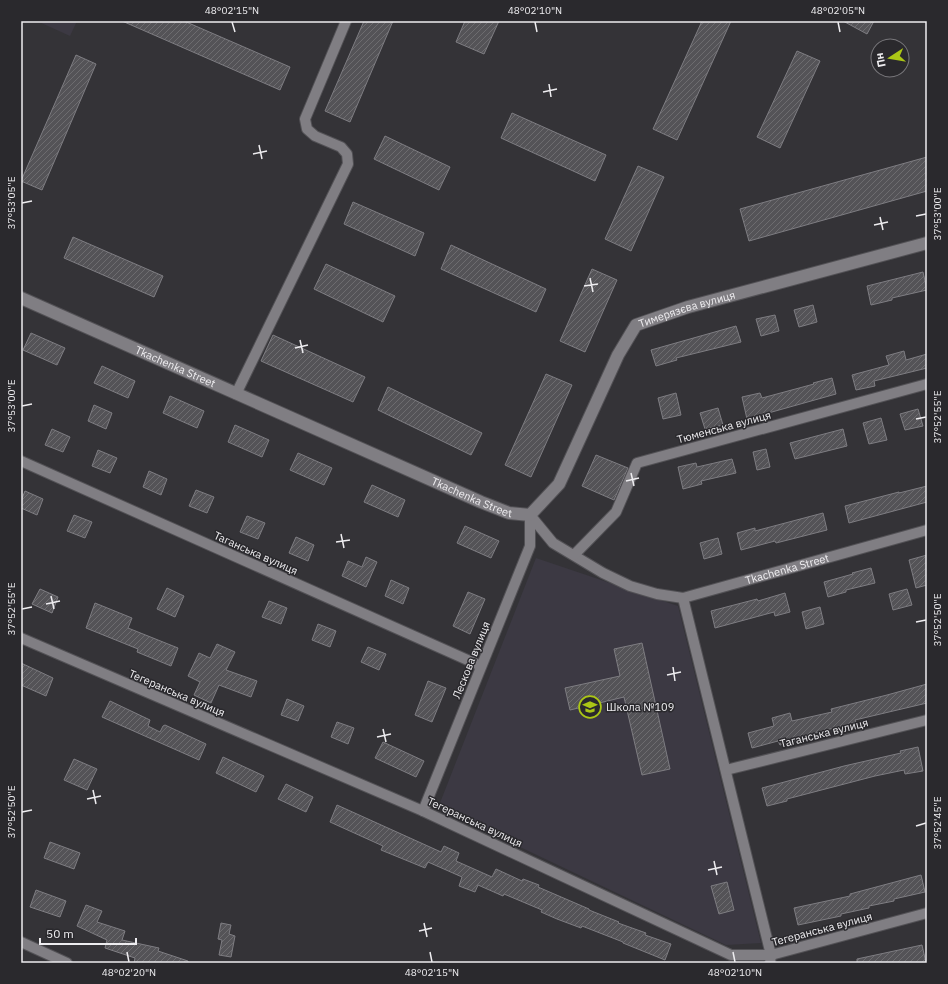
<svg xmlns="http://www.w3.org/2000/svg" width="948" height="984" font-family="'IBM Plex Sans',sans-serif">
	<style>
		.built { fill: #3c3943 }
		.building { fill: url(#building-hatch); stroke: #7e7d82 }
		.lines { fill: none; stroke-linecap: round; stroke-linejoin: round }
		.minor-casing { stroke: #525155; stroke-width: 12 }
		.tertiary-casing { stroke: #525155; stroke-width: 14 }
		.minor { stroke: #807e83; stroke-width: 10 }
		.tertiary { stroke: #807e83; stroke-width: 12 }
		.ticks { fill: none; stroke: #eeedf0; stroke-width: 1.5 }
		.labels { text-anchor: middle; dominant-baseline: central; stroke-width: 3; stroke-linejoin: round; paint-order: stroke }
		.street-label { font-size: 11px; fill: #eeedf0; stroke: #2a292d }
		.poi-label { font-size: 11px; fill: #eeedf0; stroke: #2a292d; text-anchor: start }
		.neatline { fill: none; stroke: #eeedf0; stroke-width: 1.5 }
		.ticks-label { font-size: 10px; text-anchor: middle; fill: #eeedf0 }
	</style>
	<defs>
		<pattern id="building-hatch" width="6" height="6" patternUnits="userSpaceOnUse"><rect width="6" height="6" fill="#545357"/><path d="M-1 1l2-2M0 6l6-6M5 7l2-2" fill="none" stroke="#6d6c6f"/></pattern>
	</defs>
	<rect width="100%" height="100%" fill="#343337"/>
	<path class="built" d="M37,21H77L70,36Z
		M536,558L678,606L761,943L726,945L438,808Z"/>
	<path class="building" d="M122,21H184L290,67L280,90Z
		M364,21H393L350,122L325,111Z
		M465,21H499L484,54L456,42Z
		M702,21H731L677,140L653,129Z
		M843,21H874L867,34Z
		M797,51L820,61L780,148L757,137Z
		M76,55L96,64L42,190L21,181Z
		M512,113L606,155L595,181L501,138Z
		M385,136L450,167L439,190L374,159Z
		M927,157V191L749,241L740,209Z
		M638,166L664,177L631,251L605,239Z
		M353,202L424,233L415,256L344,224Z
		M73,237L163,276L154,297L64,258Z
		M451,245L546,289L536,312L441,269Z
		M326,264L395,296L383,322L314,289Z
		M592,269L617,280L585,352L560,341Z
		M923,272L927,290L892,298V300L871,305L867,286Z
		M813,305L817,322L799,327L794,310Z
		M775,315L779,331L761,336L756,319Z
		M736,326L741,342L676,358L677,360L656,366L651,350Z
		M31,333L65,348L57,365L23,350Z
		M273,335L365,377L353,402L261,361Z
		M904,351L906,360L927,354V368L874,381L875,386L856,390L852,375L889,365L886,356Z
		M102,366L135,381L128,398L94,383Z
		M546,374L572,385L531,477L505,465Z
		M832,378L836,394L747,419L742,397L760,393L762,398L814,384L813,383Z
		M388,387L482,433L471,455L378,410Z
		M676,393L681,415L663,419L658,398Z
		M170,396L204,411L197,428L163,413Z
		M94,405L112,413L106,429L88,421Z
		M718,408L723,425L705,429L700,413Z
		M918,409L923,426L905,430L900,414Z
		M881,418L887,440L869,444L863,423Z
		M235,425L269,440L262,457L228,442Z
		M52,429L70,437L63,452L45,445Z
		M843,429L847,446L795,459L790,443Z
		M766,449L770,467L757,470L753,452Z
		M98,450L117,458L110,473L92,466Z
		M298,453L332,468L324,485L290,470Z
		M596,455L628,468L614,500L582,486Z
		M732,459L736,473L701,481L702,484L683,489L678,467L696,463L697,467Z
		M149,471L167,479L161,495L143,487Z
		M372,485L405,500L398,517L364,502Z
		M927,486V502L849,523L845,506L899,492V493Z
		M196,490L214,497L207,513L189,506Z
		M25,491L43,499L37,515L21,508V501Z
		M823,513L827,530L776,543L775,541L741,550L737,533L755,528V531Z
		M74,515L92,522L85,538L67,531Z
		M247,516L265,523L258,539L240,532Z
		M465,526L499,541L491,558L457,543Z
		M296,537L314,545L308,561L289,553Z
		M718,538L722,554L704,559L700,543Z
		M927,555V585L916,588L909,560Z
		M366,557L377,562L366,587L342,576L348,561L362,567Z
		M871,568L875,583L846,590V592L828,597L824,582L853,574L852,573Z
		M391,580L409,588L403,604L385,596Z
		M167,588L184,596L175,617L157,609Z
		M40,589L58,597L52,613L32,604Z
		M907,589L912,605L893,610L889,594Z
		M468,592L485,599L470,634L453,626Z
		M785,593L790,612L775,616L774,612L715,628L711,611L757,599L758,601Z
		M269,601L287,608L281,624L262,617Z
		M95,603L132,618L128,628L178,648L171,666L137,652L138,649L86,628Z
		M820,607L824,624L806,629L802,612Z
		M318,624L336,631L330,647L312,640Z
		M642,643L670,769L642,775L624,697L570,710L565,688L620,676L614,649Z
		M217,644L235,652L226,670L257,681L251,697L219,685L211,703L194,695L200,682L188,676L199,653L210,658Z
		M368,647L386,654L379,670L361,662Z
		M21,663L53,678L46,696L21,685Z
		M428,681L446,688L432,722L415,715Z
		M927,684V703L855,720L856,722L797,738L798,740L780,745L778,741L752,748L748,733L774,726L772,718L790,713L792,721L832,712L831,709L887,695Z
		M287,699L304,706L298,721L281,715Z
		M110,701L150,720L148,726L160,732L163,726L165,725L206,744L199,760L102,717Z
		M337,722L354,728L348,744L331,737Z
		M383,742L424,761L416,777L375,758Z
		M918,747L923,771L905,774L904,770L875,776L787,799V801L767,806L762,788L844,766L901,753L900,751Z
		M223,757L264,776L256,792L216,773Z
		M74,759L97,769L87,790L64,780Z
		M286,784L313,797L306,812L278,799Z
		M337,805L441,852L444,846L459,853L456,861L492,877L496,869L522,881L523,879L539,885L538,887L589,909V910L619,922L618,923L646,933L645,935L671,944L665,960L623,943V942L582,926L581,928L557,919L541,912L542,910L504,894L503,896L478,885L475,892L459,886L462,877L428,862L425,868L381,850L383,846L330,822Z
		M50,842L80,853L74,869L44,858Z
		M921,875L925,892L894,899V901L869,906V908L841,914V916L798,925L794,908L850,896V894Z
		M727,882L734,910L719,914L711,886Z
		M36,890L66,901L60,917L30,907Z
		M86,905L102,911L97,922L125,931L122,940L159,948L158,951L188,961V963H134L135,958L105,948L107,940L77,926Z
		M221,923L231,925L229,934L235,936L231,957L219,955L222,940L218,939Z
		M922,945L926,963H857V959Z"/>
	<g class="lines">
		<g class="minor-casing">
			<g id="minor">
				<path d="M236,394L348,164L347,154L341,147L315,136L307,129L305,119L346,21"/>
				<path d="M21,461L481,666"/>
				<path id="s1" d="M530,515L553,543L603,573L630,586L657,594L683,598L927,530"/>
				<path d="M574,555L616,512L637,463L927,384"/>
				<path d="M683,598L771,955L770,963"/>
				<path d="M21,638L423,811L731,955H771L927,913"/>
				<path d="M726,770L927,720"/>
				<path d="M423,811L530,546V515"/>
				<path d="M21,942L67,963"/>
			</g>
		</g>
		<g class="tertiary-casing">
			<g id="tertiary">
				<path id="s2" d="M21,298L481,502L509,513L530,515L559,484L618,355L636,325L688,307L927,243"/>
			</g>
		</g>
		<use href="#minor" class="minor"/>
		<use href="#tertiary" class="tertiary"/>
	</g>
	<path class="ticks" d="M232,22L235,32M535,22L537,32M838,22L840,32M549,84L551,97M543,92L557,89M259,145L262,159M253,154L267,151M22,203L32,201M916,216L926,214M880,217L883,230M874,225L888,222M590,278L593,292M584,286L598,284M300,340L303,353M295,348L308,345M22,406L32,404M916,419L926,417M631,473L634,486M626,481L639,478M341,534L344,548M336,542L350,540M51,596L54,609M46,604L60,601M22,609L32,607M916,622L926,620M673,667L675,681M667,675L681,672M383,729L386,742M377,737L391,734M93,790L96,804M87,799L101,796M22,812L32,810M916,826L926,823M714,861L717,875M708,870L722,867M424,923L427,937M419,931L432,928M127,952L129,962M430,952L432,962M733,952L735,962"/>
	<defs>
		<g id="school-ring" transform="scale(1.15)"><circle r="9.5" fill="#2a292d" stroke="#abc616" stroke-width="1.5"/><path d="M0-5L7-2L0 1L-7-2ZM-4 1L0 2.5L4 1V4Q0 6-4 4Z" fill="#abc616"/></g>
	</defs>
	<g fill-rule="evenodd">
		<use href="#school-ring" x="590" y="707"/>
	</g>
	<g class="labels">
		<g class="street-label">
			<text stroke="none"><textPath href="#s2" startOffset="827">Тимерязєва вулиця</textPath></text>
			<text stroke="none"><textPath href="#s2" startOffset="169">Tkachenka Street</textPath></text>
			<text transform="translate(724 427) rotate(-15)">Тюменська вулиця</text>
			<text stroke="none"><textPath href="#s2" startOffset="493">Tkachenka Street</textPath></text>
			<text transform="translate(256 553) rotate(24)">Таганська вулиця</text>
			<text stroke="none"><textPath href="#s1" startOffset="287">Tkachenka Street</textPath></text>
			<text transform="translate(471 660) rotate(-68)">Лескова вулиця</text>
			<text transform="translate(177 693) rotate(23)">Тегеранська вулиця</text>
			<text transform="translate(824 733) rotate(-14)">Таганська вулиця</text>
			<text transform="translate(475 822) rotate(25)">Тегеранська вулиця</text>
			<text transform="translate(822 929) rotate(-15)">Тегеранська вулиця</text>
		</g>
		<g class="poi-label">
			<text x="606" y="707">Школа №109</text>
		</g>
	</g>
	<rect width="948" height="984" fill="none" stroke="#2a292d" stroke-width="44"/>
	<g transform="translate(890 58) rotate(258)"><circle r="19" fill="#2a292d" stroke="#78777b"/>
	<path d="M0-3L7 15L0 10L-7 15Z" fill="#abc616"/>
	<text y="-6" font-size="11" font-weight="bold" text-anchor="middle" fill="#eeedf0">Пн</text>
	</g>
	<path d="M40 938v6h96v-6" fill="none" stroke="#eeedf0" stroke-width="2"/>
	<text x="46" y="938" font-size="12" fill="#eeedf0" stroke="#2a292d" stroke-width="3" paint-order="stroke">50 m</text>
	<rect x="22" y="22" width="904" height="940" class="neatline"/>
	<g class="ticks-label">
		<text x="232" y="14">48°02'15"N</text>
		<text x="535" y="14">48°02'10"N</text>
		<text x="838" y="14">48°02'05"N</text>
		<text transform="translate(11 203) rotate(-90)" y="4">37°53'05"E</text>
		<text transform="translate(937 214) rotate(-90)" y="4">37°53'00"E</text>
		<text transform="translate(11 406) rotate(-90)" y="4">37°53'00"E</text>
		<text transform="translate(937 417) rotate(-90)" y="4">37°52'55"E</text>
		<text transform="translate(11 609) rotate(-90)" y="4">37°52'55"E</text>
		<text transform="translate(937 620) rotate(-90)" y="4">37°52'50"E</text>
		<text transform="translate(11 812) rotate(-90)" y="4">37°52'50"E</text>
		<text transform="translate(937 823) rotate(-90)" y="4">37°52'45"E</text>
		<text x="129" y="976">48°02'20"N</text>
		<text x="432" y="976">48°02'15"N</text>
		<text x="735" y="976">48°02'10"N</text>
	</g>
</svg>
